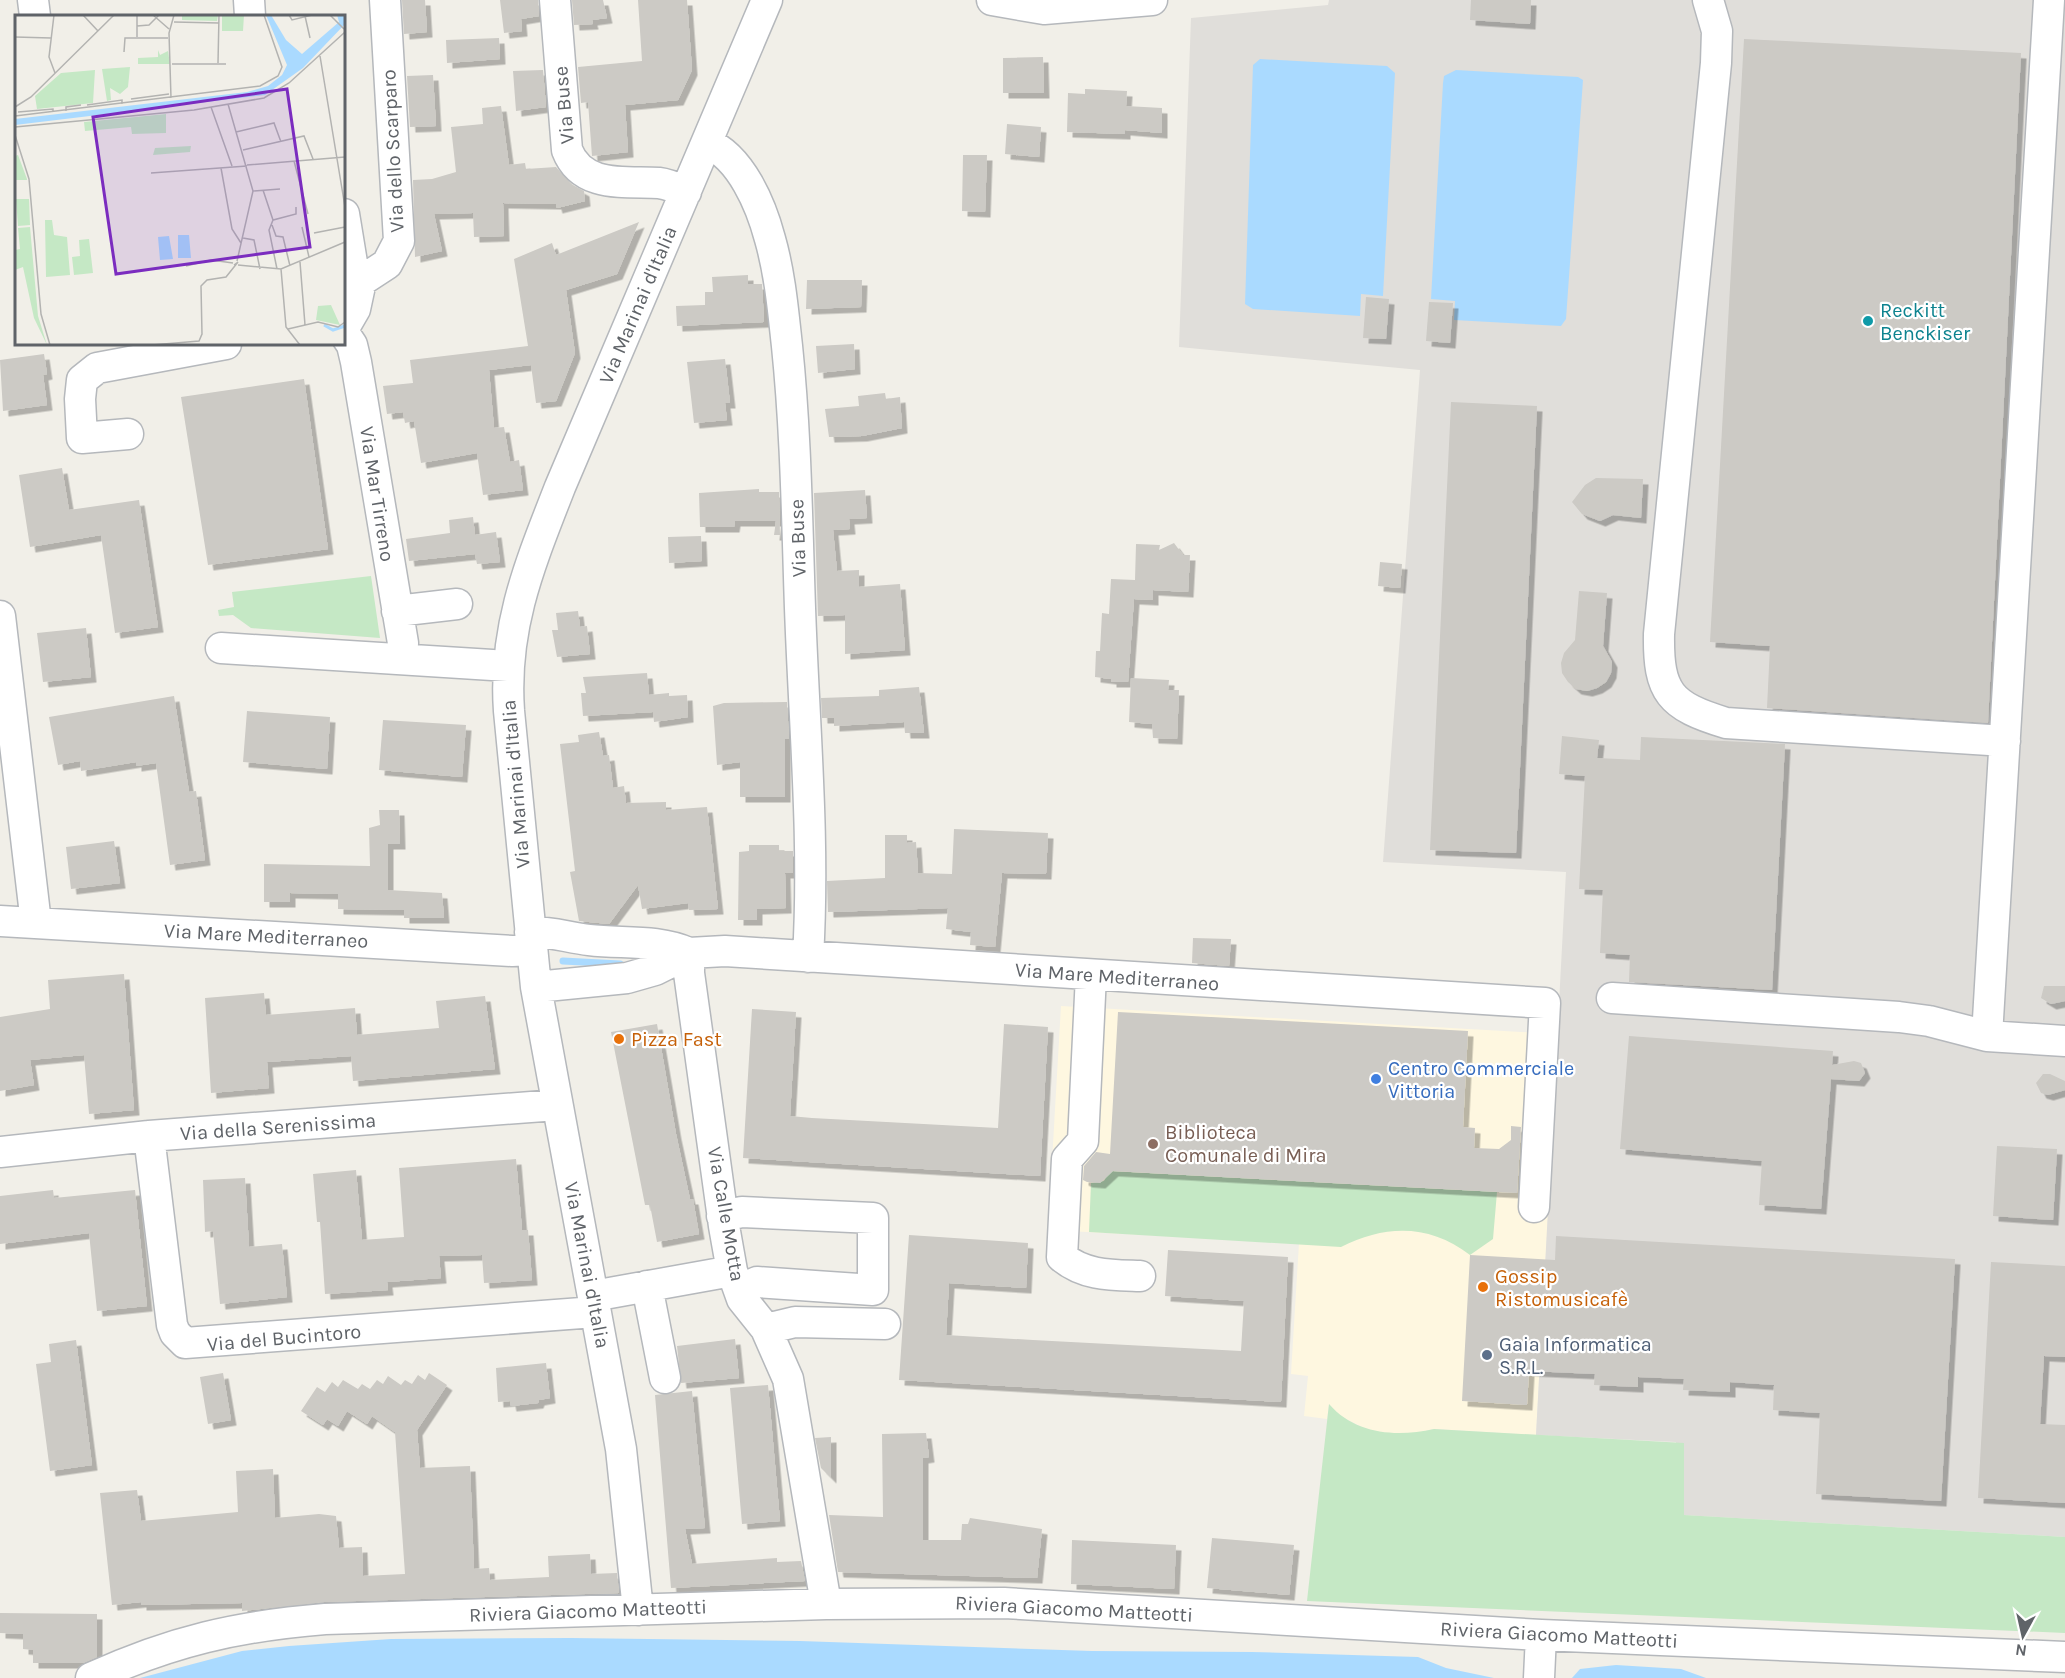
<svg xmlns="http://www.w3.org/2000/svg" width="2065" height="1678" font-family="Karla,sans-serif">
	<style>
		.commercial { fill: #fef7e0 }
		.industrial { fill: #e0deda }
		.green { fill: #c5e8c5 }
		.water { fill: #aadaff }
		.lines { fill: none; stroke-linecap: round; stroke-linejoin: round }
		.stream { stroke: #aadaff; stroke-width: 7 }
		.building { fill: #cccac5; filter: url(#shadow) }
		.minor-casing { stroke: #b5b8bc; stroke-width: 33 }
		.minor { stroke: #fff; stroke-width: 30 }
		.culture-dot { fill: #0f9aa8; stroke: #fff; stroke-width: 2 }
		.food-dot { fill: #e8710a; stroke: #fff; stroke-width: 2 }
		.shop-dot { fill: #3f7fe0; stroke: #fff; stroke-width: 2 }
		.education-dot { fill: #8d6e63; stroke: #fff; stroke-width: 2 }
		.service-dot { fill: #5c6f8a; stroke: #fff; stroke-width: 2 }
		.labels { text-anchor: middle; dominant-baseline: central; stroke-width: 4.5; stroke-linejoin: round; paint-order: stroke }
		.street-label { font-size: 20px; fill: #5f6368; stroke: #fff }
		.culture-label { font-size: 20px; fill: #0d838f; stroke: #fff; text-anchor: start }
		.food-label { font-size: 20px; fill: #c56008; stroke: #fff; text-anchor: start }
		.shop-label { font-size: 20px; fill: #366cbe; stroke: #fff; text-anchor: start }
		.education-label { font-size: 20px; fill: #785e54; stroke: #fff; text-anchor: start }
		.service-label { font-size: 20px; fill: #4e5e75; stroke: #fff; text-anchor: start }
		.inset-river { fill: none; stroke: #aadaff; stroke-width: 3 }
		.inset-road { fill: none; stroke: #b3b3b1; stroke-width: 1.5 }
		.view { fill: #7b2cbf; fill-opacity: 0.15; stroke: #7b2cbf; stroke-width: 3 }
		.inset-edge { fill: none; stroke: #5f6368; stroke-width: 3 }
	</style>
	<defs>
		<filter id="shadow"><feDropShadow dx="5.5" dy="5.5" stdDeviation="0" flood-color="#0004"/></filter>
	</defs>
	<rect width="100%" height="100%" fill="#f1efe8"/>
	<path class="commercial" d="M1061,1006L1558,1034L1536,1435L1434,1429L1408,1435L1384,1433L1364,1428L1342,1417L1329,1405L1327,1419L1304,1416L1308,1376L1291,1374L1299,1243L1048,1230Z"/>
	<path class="industrial" d="M1329,0H2065V1537L1683,1515L1676,1442L1536,1435L1566,872L1383,862L1420,370L1179,347L1191,18L1328,5Z"/>
	<path class="green" d="M371,576L380,638L251,628L233,615L219,616L218,610L234,607L232,592Z
		M1109,1171L1497,1192L1493,1239L1470,1255C1430,1224 1386,1224 1341,1247L1089,1232L1091,1183L1104,1181Z
		M1329,1404C1356,1435 1397,1437 1434,1429L1684,1443V1515L2065,1537V1633L1307,1601Z"/>
	<path class="water" d="M1260,59L1387,66L1395,73L1383,296L1361,294L1360,316L1253,309L1245,304L1253,65Z
		M1456,70L1578,77L1583,80L1566,319L1561,326L1454,320L1455,301L1431,299L1443,83L1444,76Z
		M571,1638L800,1641L1092,1651L1252,1652L1418,1657L1446,1668L1494,1678H140L242,1651L289,1646L391,1639Z
		M1616,1665L1681,1669L1706,1678H1572L1580,1669Z"/>
	<g class="lines">
		<path class="stream" d="M563,961L620,964"/>
	</g>
	<path class="building" d="M402,0H425L427,32L404,34Z
		M500,0H538L539,16L521,19L522,31L504,33Z
		M572,0H603L607,18L592,20L593,24L574,25Z
		M638,0H687L692,70L678,100L625,105L628,152L592,156L588,102L581,103L578,67L642,61Z
		M1471,0H1531L1530,24L1470,20Z
		M499,38L500,59L447,63L446,40Z
		M1744,39L2021,53L1988,723L1767,708L1770,646L1710,642Z
		M1043,57L1044,93H1003V58Z
		M543,70L546,107L516,111L513,71Z
		M433,75L436,126L410,127L407,76Z
		M1085,89L1127,91L1126,106L1162,108V133L1125,130V134L1067,132L1068,93L1085,94Z
		M501,106L509,165L525,163L526,169L556,167L571,184L584,191L585,201L557,208L556,204L503,203L504,236L474,237L473,213L434,214L442,251L415,257L413,180L432,179L456,172L451,127L483,124L482,108Z
		M1007,124L1041,127L1039,157L1005,154Z
		M963,155H987L985,212L962,211Z
		M639,222L617,274L566,290L575,353L556,401L536,403L531,365L489,370L494,428L504,427L510,462L519,460L523,490L483,495L477,453L421,463L414,421L405,423L403,412L387,414L383,386L413,383L410,360L528,346L514,259L552,243L556,255Z
		M748,275V284H762L764,322L677,326L676,306L705,305V292H713L712,277Z
		M807,280H862L861,307L806,309Z
		M1366,297L1389,299L1386,339L1363,338Z
		M1429,302L1453,303L1450,343L1426,341Z
		M854,344L855,369L818,373L816,346Z
		M44,354L47,374L43,375L47,405L3,411L0,360Z
		M725,359L730,403H725L727,420L694,423L687,362Z
		M304,379L328,549L208,565L181,397Z
		M885,393L886,399L900,397L902,428L862,436L829,437L825,409L859,406L858,396Z
		M1451,402L1537,406L1516,853L1430,850Z
		M62,468L69,510L139,500L158,627L115,633L101,535L30,547L19,475Z
		M1596,478L1643,479L1641,518L1613,515L1600,521L1582,514L1572,502L1585,485Z
		M759,489V492H779L780,535H774L776,521H735L734,527H700L699,493Z
		M865,490L867,518L849,519L850,529L833,530L837,571L859,570V587L900,584L905,650L845,654V615L818,616L814,493Z
		M473,517L475,535L496,532L500,562L477,564L475,554L409,561L406,539L450,533L449,520Z
		M701,536L702,561L669,563L668,537Z
		M1174,543L1183,555H1190L1188,592L1153,590V600L1134,599L1128,682H1111V679L1095,677L1096,651H1100L1102,613L1109,614L1111,579L1135,580L1136,544L1160,545L1159,550Z
		M1380,562L1402,564L1400,588L1378,586Z
		M1579,591L1607,593L1603,646L1612,662L1611,673L1606,682L1597,688L1587,691L1576,689L1568,682L1562,673L1561,663L1564,653L1575,640Z
		M578,611L580,627L587,626L590,654L557,657L552,630H558L556,613Z
		M86,628L91,677L43,682L37,633Z
		M647,673L649,695L669,693V696L687,695L688,717L654,722L653,712L583,716L581,693H586L583,677Z
		M1131,678L1169,680L1168,690H1179L1177,739L1153,738L1152,724L1129,722Z
		M919,687L924,733H905L904,722L834,726V718H822L821,698L879,696V690Z
		M174,696L189,792L196,791L205,860L170,865L156,763L136,766V762L81,771L80,761L58,765L49,717Z
		M787,702L789,739H785V797H740V762L717,765L713,706L724,703Z
		M247,711L330,717L327,769L243,762Z
		M383,720L466,725L462,777L379,770Z
		M599,732L603,756L609,755L613,788L624,786L626,803L666,802V810L707,807L718,909L689,910L688,903L642,909L638,885L609,924L579,921L570,872L575,871L560,744L579,742L578,735Z
		M1562,736L1599,740L1597,758L1640,760L1641,737L1785,744L1772,990L1629,982L1630,955L1600,953L1603,890L1579,889L1585,776L1559,774Z
		M379,810H399L400,844H388V890L442,893L444,918H404V910L338,909V894L290,893V902H264V864L370,866L369,828L380,825Z
		M954,829L1048,833L1046,874L1002,873L995,947L970,945L971,932L946,929L948,908L828,912L827,881L885,878V835H907V843L916,842L918,873L952,874Z
		M114,841L120,883L71,889L66,847Z
		M749,845H779V851H793V873H785L786,908L757,909V920H738L739,852L749,851Z
		M1193,938L1231,939L1229,966L1192,963Z
		M124,974L134,1110L89,1114L84,1055L30,1060L34,1085L0,1091V1017L50,1009L48,980Z
		M2044,986H2065V1001L2051,1004L2041,998Z
		M264,993L266,1015L355,1008L357,1035L439,1028L436,1001L485,996L495,1069L353,1081L351,1056L267,1062L269,1088L211,1093L205,998Z
		M752,1009L796,1012L790,1116L812,1118L998,1128L1004,1024L1048,1027L1040,1176L743,1158Z
		M1118,1012L1468,1031L1463,1127L1475,1128L1474,1148L1499,1149L1511,1140V1126L1521,1127L1517,1193L1113,1171L1100,1183L1087,1182L1083,1180L1084,1166L1096,1152L1110,1154Z
		M657,1024L676,1134L690,1199H693L699,1234L657,1242L650,1205H645L611,1032Z
		M1629,1036L1833,1051L1832,1065L1854,1061L1861,1063L1865,1073L1859,1081L1831,1079L1821,1209L1759,1205L1762,1161L1620,1149Z
		M2043,1074H2050L2065,1081V1090L2048,1095L2041,1093L2036,1083Z
		M1997,1146L2057,1149L2053,1220L1993,1216Z
		M516,1159L522,1230H528L532,1280L484,1283L482,1255L439,1256L441,1278L387,1282L388,1290L325,1294L320,1222H317L313,1174L356,1170L362,1240L404,1237L399,1168Z
		M245,1178L249,1247L282,1244L287,1297L220,1304L213,1231L205,1232L203,1180Z
		M53,1190L54,1198L135,1190L147,1306L97,1311L89,1233L0,1244V1196Z
		M909,1235L1028,1243L1026,1288L949,1283L946,1335L1033,1340L1241,1351L1244,1301L1165,1296L1168,1250L1288,1257L1281,1402L899,1380Z
		M1556,1236L1955,1259L1941,1501L1816,1494L1820,1413L1773,1410L1774,1385L1730,1382V1392L1683,1390L1684,1379L1638,1377V1387L1594,1385L1595,1374L1529,1371L1527,1405L1462,1401L1470,1255L1555,1260Z
		M1991,1262L2065,1266V1357L2044,1356L2040,1424L2065,1425V1503L1978,1498Z
		M735,1339L739,1378L681,1383L677,1346Z
		M76,1340L92,1465L50,1471L36,1364L51,1362L49,1344Z
		M546,1363L550,1398L539,1400L538,1403L511,1406L510,1401L498,1402L496,1368Z
		M223,1373L231,1420L208,1424L200,1377Z
		M429,1373L447,1385L417,1430L420,1468L470,1466L474,1569L489,1568L490,1580L549,1577L548,1556L590,1554L591,1574L617,1573L619,1593L324,1602L242,1611V1603L141,1605V1602L112,1605L100,1493L137,1490L141,1521L238,1512L236,1471L273,1469L275,1518L319,1514L336,1516L339,1548L362,1547L363,1576L405,1574L395,1432L372,1416L367,1424L347,1411L338,1426L327,1419L323,1425L301,1411L317,1387L325,1392L332,1382L338,1387L343,1380L358,1389L362,1384L370,1389L377,1380L383,1384L388,1376L401,1385L405,1380L412,1384L418,1375L425,1380Z
		M768,1385L780,1521L742,1524L730,1388Z
		M692,1391L705,1528L685,1529L692,1564L777,1558V1562L801,1561L805,1581L671,1588L655,1395Z
		M926,1433L929,1457L923,1458V1540H961L962,1524H968L970,1518L1042,1529L1037,1578L838,1572L829,1515L883,1517L882,1434Z
		M831,1437V1478L821,1468L815,1438Z
		M1212,1538L1294,1545L1289,1595L1207,1588Z
		M1072,1540L1176,1545L1174,1589L1071,1584Z
		M0,1613L97,1614V1657L83,1663H33V1650L23,1649V1634L0,1633Z"/>
	<g class="lines">
		<g class="minor-casing">
			<path id="minor" d="M33,0L35,16
				M249,0L250,16
				M555,0L567,150C582,189 626,181 659,183C668,184 677,188 686,192
				M992,0L1044,9L1152,0
				M1708,0L1717,31L1716,63L1659,634C1658,693 1670,706 1726,723L2005,741
				M707,143C741,157 761,205 770,239C780,274 783,310 787,346C796,433 797,521 800,608C804,724 815,841 808,957
				M344,214L354,275L359,285
				M344,328L355,309L361,281L387,264L399,241L385,0
				M344,333L352,345L356,362L403,643L402,658
				M128,434L82,438L80,399L82,380L97,368L226,344
				M397,611L457,604
				M0,616L36,923
				M221,648L508,666
				M0,921L512,951L531,950
				M530,932C551,931 569,938 589,940C623,944 657,939 689,953
				M689,953V973L724,1226L732,1271L742,1299L766,1329L788,1379L826,1604
				M1091,975L1083,1141L1067,1159L1062,1257C1085,1276 1112,1275 1140,1276
				M536,987L627,978L655,970L689,953L725,951L1545,1003L1534,1207
				M1612,998L1899,1017L1929,1021L1987,1036L2065,1041
				M1987,1036L2049,0
				M149,1136L172,1325L175,1333L185,1343L595,1312
				M0,1152L149,1136L557,1105
				M722,1216L742,1212L873,1218V1290L757,1282L739,1290
				M647,1286L665,1378
				M593,1296L732,1271
				M766,1329L795,1322L885,1324
				M638,1610L621,1449L536,987L509,711C503,627 530,564 560,487L767,0
				M91,1678C172,1641 238,1626 325,1619L826,1604L1004,1603L1541,1635L2065,1657
				M1539,1678L1541,1635"/>
		</g>
		<use href="#minor" class="minor"/>
	</g>
	<circle class="culture-dot" cx="1868" cy="321" r="6"/>
	<g class="food-dot">
		<circle cx="619" cy="1039" r="6"/>
		<circle cx="1483" cy="1287" r="6"/>
	</g>
	<circle class="shop-dot" cx="1376" cy="1079" r="6"/>
	<circle class="education-dot" cx="1153" cy="1144" r="6"/>
	<circle class="service-dot" cx="1487" cy="1355" r="6"/>
	<g class="labels">
		<g class="street-label">
			<text transform="translate(564 105) rotate(-95)">Via Buse</text>
			<text transform="translate(393 151) rotate(-93)">Via dello Scarparo</text>
			<text transform="translate(638 305) rotate(-67)">Via Marinai d'Italia</text>
			<text transform="translate(377 494) rotate(81)">Via Mar Tirreno</text>
			<text transform="translate(798 538) rotate(-92)">Via Buse</text>
			<text transform="translate(516 784) rotate(-95)">Via Marinai d'Italia</text>
			<text transform="translate(266 936) rotate(3)">Via Mare Mediterraneo</text>
			<text transform="translate(1117 977) rotate(4)">Via Mare Mediterraneo</text>
			<text transform="translate(278 1127) rotate(-4)">Via della Serenissima</text>
			<text transform="translate(726 1214) rotate(80)">Via Calle Motta</text>
			<text transform="translate(587 1265) rotate(79)">Via Marinai d'Italia</text>
			<text transform="translate(284 1338) rotate(-5)">Via del Bucintoro</text>
			<text transform="translate(1074 1609) rotate(3)">Riviera Giacomo Matteotti</text>
			<text transform="translate(588 1611) rotate(-2)">Riviera Giacomo Matteotti</text>
			<text transform="translate(1559 1635) rotate(3)">Riviera Giacomo Matteotti</text>
		</g>
		<g class="culture-label">
			<text x="1880" y="310">Reckitt<tspan x="1880" dy="23">Benckiser</tspan></text>
		</g>
		<g class="food-label">
			<text x="631" y="1039">Pizza Fast</text>
			<text x="1495" y="1276">Gossip<tspan x="1495" dy="23">Ristomusicafè</tspan></text>
		</g>
		<g class="shop-label">
			<text x="1388" y="1068">Centro Commerciale<tspan x="1388" dy="23">Vittoria</tspan></text>
		</g>
		<g class="education-label">
			<text x="1165" y="1132">Biblioteca<tspan x="1165" dy="23">Comunale di Mira</tspan></text>
		</g>
		<g class="service-label">
			<text x="1499" y="1344">Gaia Informatica<tspan x="1499" dy="23">S.R.L.</tspan></text>
		</g>
	</g>
	<g transform="translate(15 15)">
		<rect width="330" height="330" fill="#f1efe8"/>
		<path d="M167,0H203L202,6L167,5ZM207,0H229L228,16H207ZM143,35L145,40L153,36L155,49H123V43L143,42ZM115,52L113,72L105,79L95,73L96,85L92,86L87,54ZM80,55L78,88L22,94L20,81L46,58ZM151,99V118L117,119L116,112L70,116L69,107ZM176,131L175,137L138,140L140,133ZM3,140L12,164V165H0V141ZM1,184H14L15,210L3,211ZM30,205H37L39,220L52,222L55,260L31,262ZM15,212L23,301L32,330L19,303L8,252L0,255V235L5,234L3,213ZM74,224L78,258L59,260L57,242L65,241L64,225ZM316,290L325,310L301,305L303,291Z" fill="#c5e8c5"/>
		<path d="M251,0H256L271,25L287,39L324,7L322,0H330V9L288,53L250,80L0,110V104L232,77L253,71L267,60L272,50ZM163,220H174L176,243H163ZM154,221L158,244L145,245L143,222Z" fill="#aadaff"/>
		<path class="inset-river" d="M309,310L318,315L330,311"/>
		<path class="inset-road" d="M39,0L34,42L40,58M68,0L83,16M122,0V22M138,0L154,14M274,0L277,5L297,0M315,0L329,14M290,1L295,23M159,7L204,8M122,11L134,10L144,0M0,22L36,23M109,37L110,23H153M305,41L330,192M203,48L204,0M157,49H211M156,83L154,18L159,0M116,84L154,79M213,89L238,176L222,246M72,90L107,85V89M0,92L16,82L99,0M196,92L217,151M51,96V92L66,90M3,97L38,94V97M0,101L245,71L263,61L267,52L249,0M0,112L179,95L249,83L274,68L330,17M221,117L259,108L266,127M0,120L14,164L26,299L35,330M228,135L289,121L298,144M279,146L293,199M232,150L330,142M206,153L217,214L226,228M136,158L232,151M248,175L258,205L281,199V192M238,176L265,174M258,205L254,215L262,254M257,210L261,221L268,222L275,251M287,212L294,242M299,218L330,212M228,223L239,225L245,254M285,247L290,310M223,250L266,254L330,227M171,251L196,245L218,248M266,254L271,312L285,330M273,314L303,307L323,312L330,307M137,330L184,326L187,319L186,271L192,265L211,262L223,247L219,250"/>
		<path class="view" d="M272,74L295,232L101,259L78,102Z"/>
		<rect width="330" height="330" class="inset-edge"/>
	</g>
	<g transform="translate(2023 1636) rotate(188)" stroke="#ffffff" stroke-width="4.5" paint-order="stroke">
	<path d="M0-4.5L10 22L0 15L-10 22Z" fill="#5f6368"/>
	<text y="-9" font-size="16" font-weight="bold" text-anchor="middle" fill="#5f6368">N</text>
	</g>
</svg>
